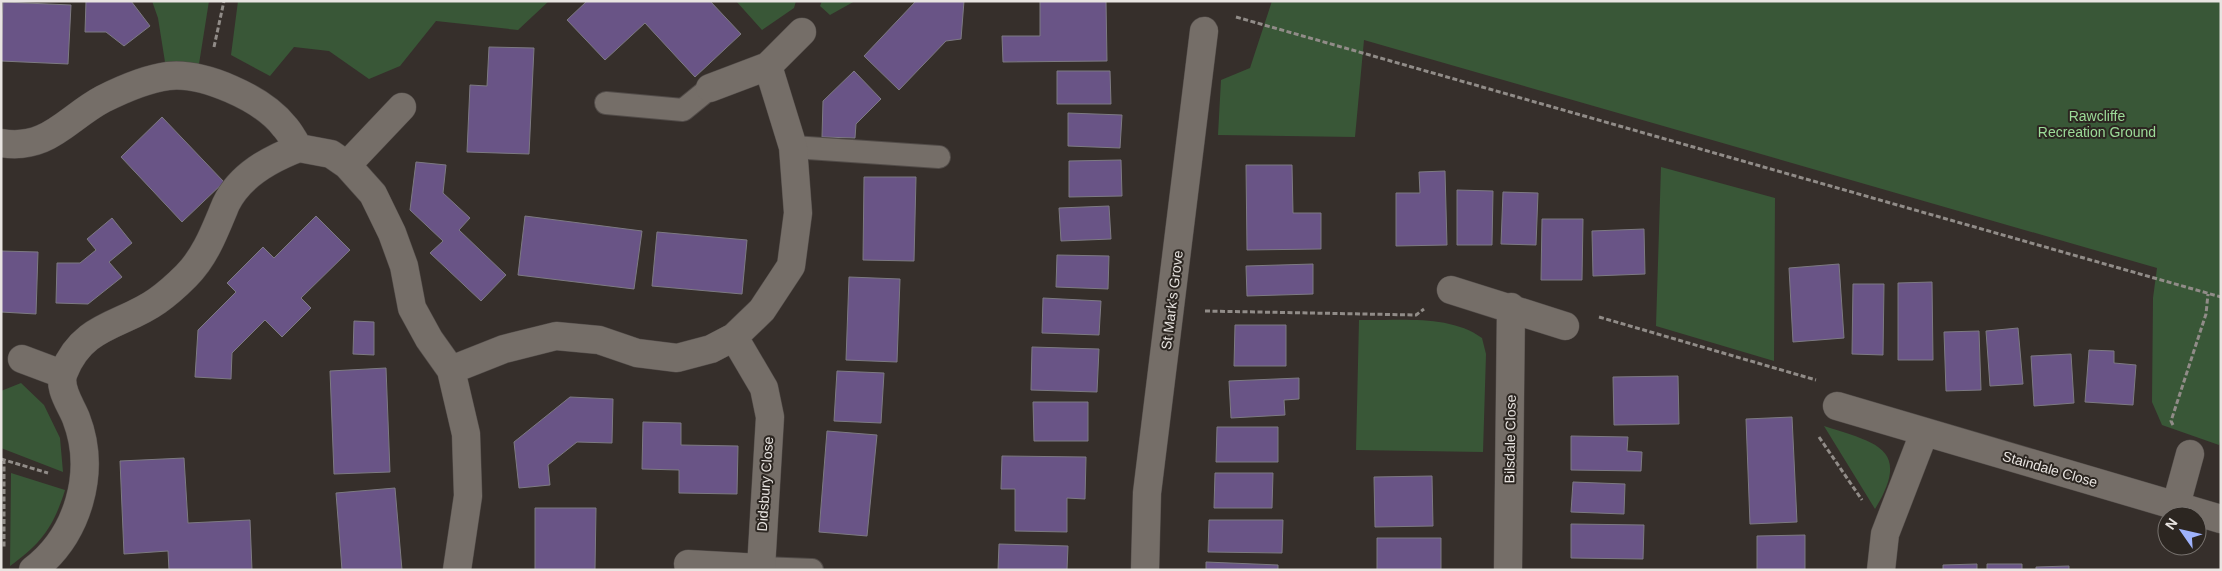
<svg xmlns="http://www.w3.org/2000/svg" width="2222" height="571" font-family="Arial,sans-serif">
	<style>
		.green { fill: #395737 }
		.building { fill: #695486; stroke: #7d7a82 }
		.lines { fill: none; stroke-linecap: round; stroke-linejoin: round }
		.lane-casing { stroke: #524c49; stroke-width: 24 }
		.street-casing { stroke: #524c49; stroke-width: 29 }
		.path { stroke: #918c88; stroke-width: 3; stroke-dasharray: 5 2.5; stroke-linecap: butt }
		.lane { stroke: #756e68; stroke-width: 22 }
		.street { stroke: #756e68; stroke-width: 28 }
		.labels { text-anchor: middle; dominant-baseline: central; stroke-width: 4; stroke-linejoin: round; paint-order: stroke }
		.park-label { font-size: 14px; fill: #9cdb98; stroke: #2c2621 }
		.street-label { font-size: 14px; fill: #e8e4e1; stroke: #2c2621 }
	</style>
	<rect width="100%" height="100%" fill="#362f2b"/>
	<path class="green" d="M152,1H209L199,64L165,62L158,18Z
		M238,1H549L518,30L436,21L400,66L369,79L329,51L294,47L270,76L231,55Z
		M736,1H796L794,8L762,30Z
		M822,1H855L830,15L820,6Z
		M1272,1H2221V437L2219,445L2162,425L2152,402L2153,298L2157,268L1364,40L1355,137L1218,135L1221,80L1250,68Z
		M1661,167L1775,198L1774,361L1656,326Z
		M1359,320C1398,321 1449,314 1482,338L1486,354L1483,452L1356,450Z
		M21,383L44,405L60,438L63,472L1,448V391Z
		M1824,426C1876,443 1912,448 1875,509Z
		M11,473L65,490C54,526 41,544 10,566Z"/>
	<path class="building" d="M86,1H131L150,26L124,46L106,32H85Z
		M587,1H710L741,34L695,77L645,23L605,60L567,20Z
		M916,1H964L961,39L946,41L899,90L864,56Z
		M1040,1H1106L1107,61L1003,62L1002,36H1040Z
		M3,2L71,5L68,64L1,61Z
		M489,47L534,48L529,154L467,152L470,85L487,86Z
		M854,71L881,99L856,124L855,138L822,137L823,101Z
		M1057,71H1110L1111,104H1057Z
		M1068,113L1122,115L1120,148L1068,146Z
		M162,117L224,182L182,222L121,157Z
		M1121,160L1122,196L1069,197V161Z
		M416,162L446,165L443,193L470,218L459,230L506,275L481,301L430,253L443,241L410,210Z
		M1246,165H1292L1293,213H1321V249L1247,250Z
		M1445,171L1447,245L1396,246V193H1420L1419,172Z
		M864,177H916L914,261L863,260Z
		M1457,190L1493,191L1492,245H1457Z
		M1503,192L1538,193L1536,245L1501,244Z
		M1109,206L1111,239L1061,241L1059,208Z
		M316,216L350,250L301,298L311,308L282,337L265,320L232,353L231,379L195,377L198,330L236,292L227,283L263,247L274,258Z
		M525,216L642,231L634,289L518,275Z
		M112,218L132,243L109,262L122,277L88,304L56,303L57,263H80L96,250L87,239Z
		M1542,219H1583L1582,280H1541Z
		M1644,229L1645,274L1593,276L1592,231Z
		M657,232L747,240L742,294L652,286Z
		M1,251L38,252L36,314L1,312Z
		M1057,255L1109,256L1108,289L1056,287Z
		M1313,264V294L1247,296L1246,266Z
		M1839,264L1844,338L1793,342L1789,268Z
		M849,277L900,279L897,362L846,360Z
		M1932,282L1933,360H1898V283Z
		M1853,284H1884L1883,355L1852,354Z
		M1043,298L1101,301L1099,335L1042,333Z
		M354,321L374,322V355L353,354Z
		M1235,325H1286V366H1234Z
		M2018,328L2023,384L1990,386L1986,331Z
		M1979,331L1981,390L1946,391L1944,332Z
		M1032,347L1099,349L1097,392L1031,390Z
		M2089,350L2114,351V363L2136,365L2133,405L2085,402Z
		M2071,354L2074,403L2034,406L2031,356Z
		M386,368L390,472L334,474L330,371Z
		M837,371L884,373L881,423L834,421Z
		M1678,376L1679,424L1614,425L1613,377Z
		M1299,378V399L1284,400L1285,415L1231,418L1229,381Z
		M570,397L613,399L612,443L577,442L548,465L550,485L519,488L514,442Z
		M1033,402H1088V441H1034Z
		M1792,417L1797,522L1750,524L1746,419Z
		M643,422L681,423V445L738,446L737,494L679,493V470L642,469Z
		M1217,427H1278V462H1216Z
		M827,431L877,435L867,536L819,532Z
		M1571,436L1628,437L1627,451L1642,452L1641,471L1571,470Z
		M1002,456L1086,457L1085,499L1067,498V532L1015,531V489H1001Z
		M184,458L188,523L250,520L252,570H169L168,551L124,554L120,461Z
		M1215,473H1273L1272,508H1214Z
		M1432,476L1433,526L1375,527L1374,477Z
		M1573,482L1625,484L1624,514L1571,512Z
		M395,488L402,570H342L336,493Z
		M535,508H596L595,570H535Z
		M1209,520H1283L1282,553L1208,552Z
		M1571,524L1644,525L1643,559L1571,558Z
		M1805,535V570H1757V536Z
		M1377,538H1441V570H1377Z
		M999,544L1068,546L1067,570H998Z
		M1206,562L1278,565V570H1206Z
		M1977,564V570H1943V565Z
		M1987,564H2022V570H1987Z
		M2069,566V570H2036V567Z"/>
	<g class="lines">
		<g class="lane-casing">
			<path id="lane" d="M606,103L683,110L710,88
				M793,147L939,157
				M761,568L812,570"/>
		</g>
		<g class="street-casing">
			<path id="street" d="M710,88L768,66L802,32
				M1,143C48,151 67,118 103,99C123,89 145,79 168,76C203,72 262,98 284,126C290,132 294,141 299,148L331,154L347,165L373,194L392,233L404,266L412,308L429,339L451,370L466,434L468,496L457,570
				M347,165L402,107
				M1451,290L1565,326
				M22,359L62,374
				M451,370L504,349L556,336L599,340L637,353L677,358L711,349L734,337L762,310L791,266L798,213L793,147L768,66
				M1837,406L2221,519
				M2176,505L2190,454
				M688,564L761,568L770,417L764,388L734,337
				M33,570C78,536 97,472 76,418C71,405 57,387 64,372C83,324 122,326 157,301C167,294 177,285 186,276C206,256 215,230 226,204C240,175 270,159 299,148
				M1145,570L1147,493L1204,31
				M1508,570L1511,307
				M1881,570L1885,534L1924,433"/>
		</g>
		<path class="path" d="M1236,17L2221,297
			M214,47L224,1
			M1205,311L1416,315L1424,309
			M1599,317L1816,380
			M2173,425L2171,421L2206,314L2208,294
			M1819,437L1862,500
			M1,459L48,473
			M4,459V548"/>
		<use href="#lane" class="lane"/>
		<use href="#street" class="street"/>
	</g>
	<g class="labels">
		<g class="park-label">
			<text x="2097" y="116">Rawcliffe<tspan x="2097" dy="16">Recreation Ground</tspan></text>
		</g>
		<g class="street-label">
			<text transform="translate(1172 300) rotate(-83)">St Mark's Grove</text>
			<text transform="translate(1510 439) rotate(-89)">Bilsdale Close</text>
			<text transform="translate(2050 469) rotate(16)">Staindale Close</text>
			<text transform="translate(765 484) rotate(-86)">Didsbury Close</text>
		</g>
	</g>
	<rect width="2222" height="571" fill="none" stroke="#e8e4e1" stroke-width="5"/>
	<g transform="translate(2182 531) rotate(304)"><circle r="24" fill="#2c2621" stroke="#77726e"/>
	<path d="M0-4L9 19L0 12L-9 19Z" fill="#9fb3fd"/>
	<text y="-8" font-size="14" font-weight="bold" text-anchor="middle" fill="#e8e4e1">N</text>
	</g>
</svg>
